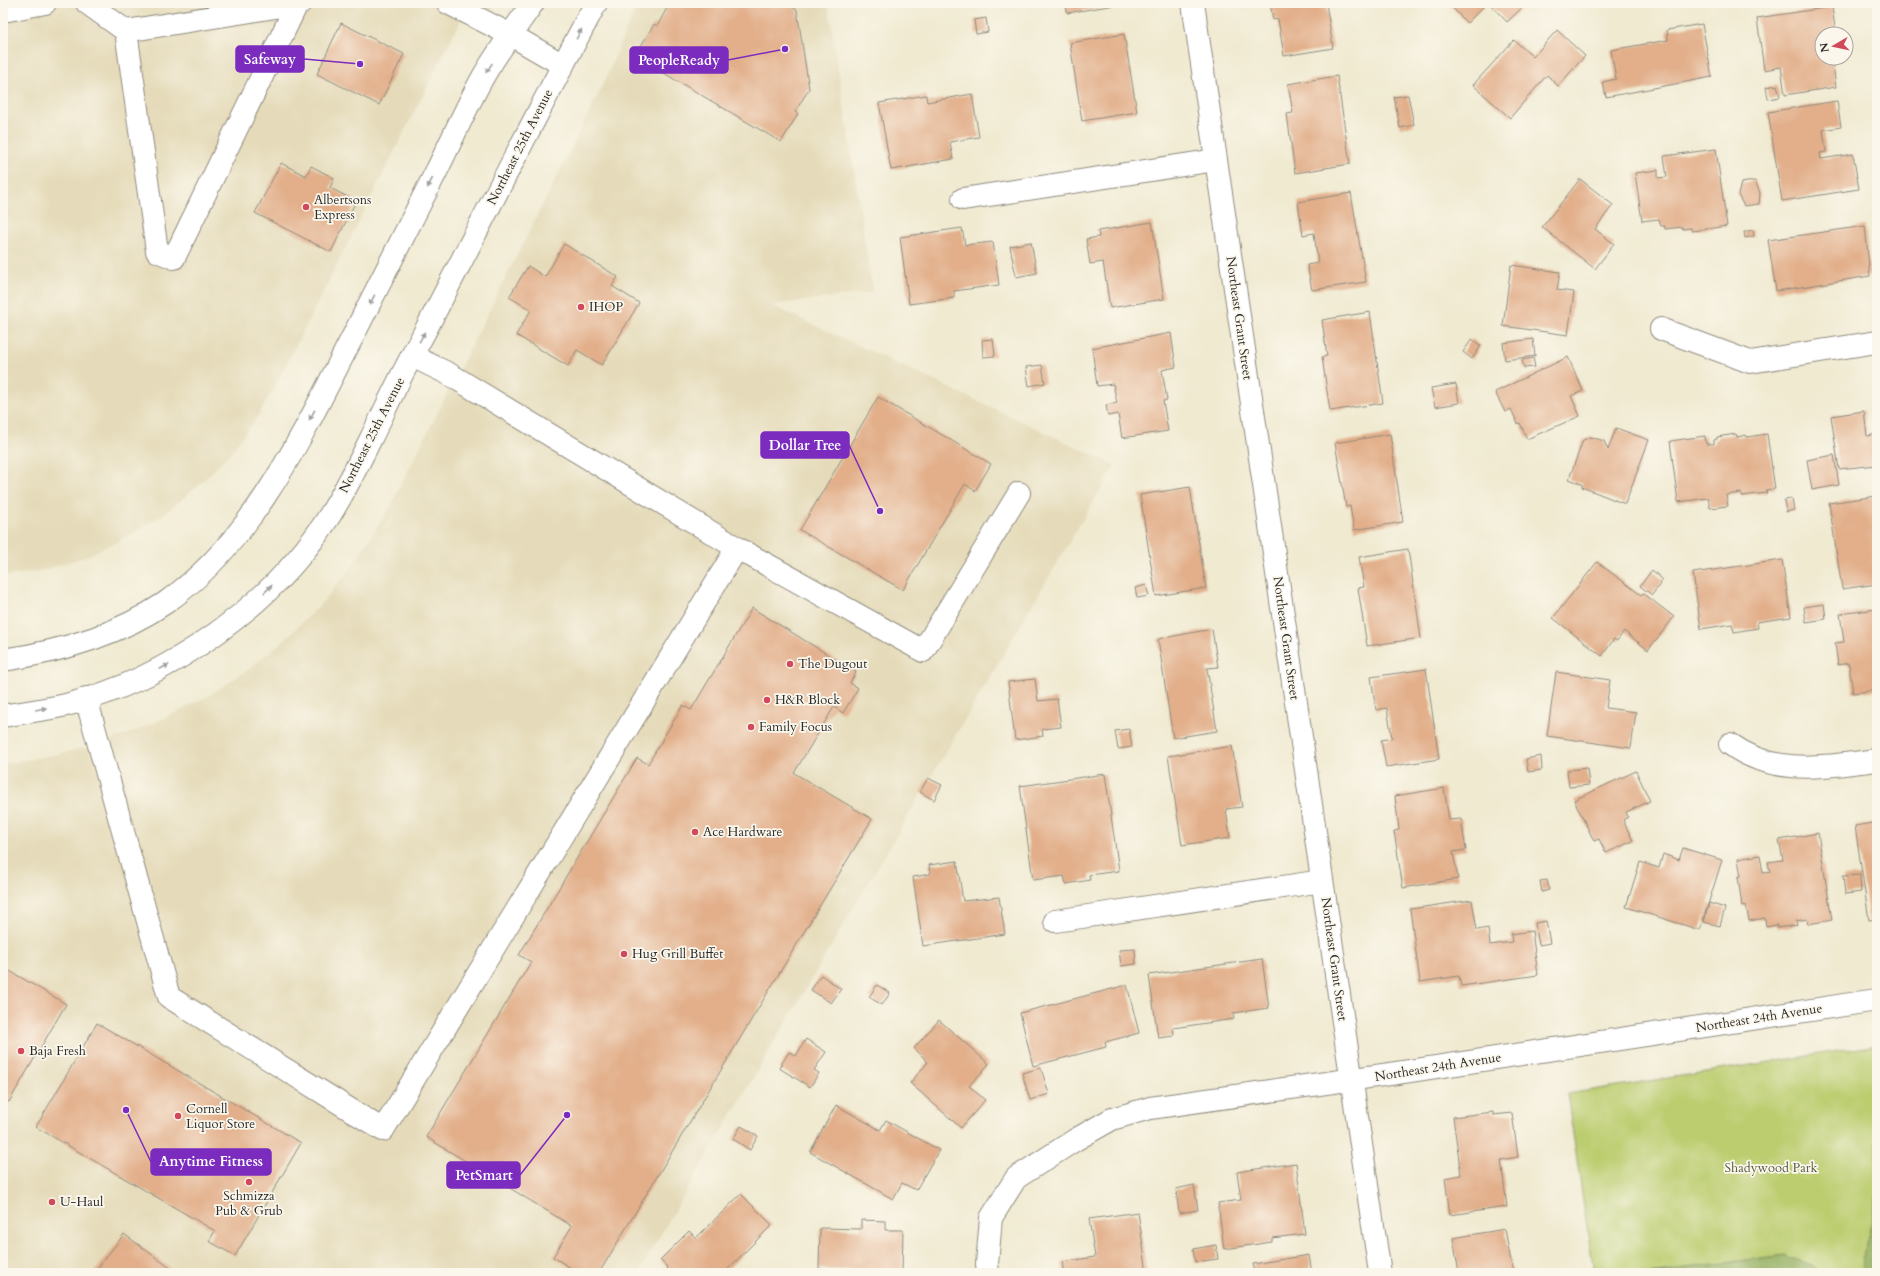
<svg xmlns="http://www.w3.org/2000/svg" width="1880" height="1276" font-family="Cardo,serif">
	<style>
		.built { fill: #e5dbba }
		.green { fill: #bccd70; stroke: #747c4e }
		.forest { fill: #95b062; stroke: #606e46 }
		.building { fill: #e2af8a }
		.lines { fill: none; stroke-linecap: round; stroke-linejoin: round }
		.minor-casing { stroke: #8e8a7e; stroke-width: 24 }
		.major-casing { stroke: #8e8a7e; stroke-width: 24 }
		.minor { stroke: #fff; stroke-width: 22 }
		.major { stroke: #fff; stroke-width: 22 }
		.oneway { fill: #a0a0a0 }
		.poi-dot { fill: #d1495b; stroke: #fbf7ec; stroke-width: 1.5 }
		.labels { text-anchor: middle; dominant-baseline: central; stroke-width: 3.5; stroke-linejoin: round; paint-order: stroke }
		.street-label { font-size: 13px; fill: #2b2b2b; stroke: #fbf7ec }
		.poi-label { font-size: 13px; fill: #2b2b2b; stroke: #fbf7ec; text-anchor: start }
		.park-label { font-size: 13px; fill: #565c40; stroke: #fbf7ec }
		.leader { fill: none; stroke: #7b2cbf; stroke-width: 1.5 }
		.callout-dot { fill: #7b2cbf; stroke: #fbf7ec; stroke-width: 1.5 }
		.callout { fill: #7b2cbf; stroke: #7b2cbf; stroke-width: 1.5 }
		.callout-label { font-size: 14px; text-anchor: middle; font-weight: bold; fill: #fff }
	</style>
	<rect width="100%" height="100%" fill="#fbf7ec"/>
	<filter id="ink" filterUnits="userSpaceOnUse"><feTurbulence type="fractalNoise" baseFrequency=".025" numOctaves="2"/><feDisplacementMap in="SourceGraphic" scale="8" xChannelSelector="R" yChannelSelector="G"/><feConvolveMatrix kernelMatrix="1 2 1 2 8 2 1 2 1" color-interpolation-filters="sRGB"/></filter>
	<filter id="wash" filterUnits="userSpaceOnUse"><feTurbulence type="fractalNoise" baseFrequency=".012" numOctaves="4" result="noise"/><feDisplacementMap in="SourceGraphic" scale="16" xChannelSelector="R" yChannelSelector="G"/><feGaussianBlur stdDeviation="0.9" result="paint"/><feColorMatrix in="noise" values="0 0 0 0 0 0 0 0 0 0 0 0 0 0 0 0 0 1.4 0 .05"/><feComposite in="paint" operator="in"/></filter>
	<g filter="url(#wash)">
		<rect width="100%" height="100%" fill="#f0ead1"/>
		<path class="built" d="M3,3H495L487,20L466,10L274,388L256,419L229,454L199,485L164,514L127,537L84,557L44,570L3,577Z
			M637,3H828L873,292L771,305L1115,465L638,1273H3V764L59,754L105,742L134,732L173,714L210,695L246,671L283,641L322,603L353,565L390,507L604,83Z"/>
		<path class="green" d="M1877,1045V1273H1594L1567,1094Z"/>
		<path class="forest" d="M1877,1196V1273H1869L1862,1267Z
			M1784,1255L1829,1273H1648Z"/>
		<g id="blocks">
			<path class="building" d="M670,3H786L797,10L809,89L795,112L798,114L781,142L635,56L654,24L657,26Z
				M1066,3H1114L1115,5L1067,13Z
				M1270,3H1326L1333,48L1284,56L1278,19L1273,20Z
				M1448,3H1487L1467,23Z
				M1489,3H1527L1507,22Z
				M1832,7L1836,34H1822V58H1832L1836,87L1785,95L1781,67L1764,70L1757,18Z
				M986,18L988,32L976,34L974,20Z
				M341,23L404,54L379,105L317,74Z
				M1702,24L1712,77L1606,97L1603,82L1616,79L1611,50L1668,40L1667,30Z
				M1557,30L1585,56L1558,86L1547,75L1510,118L1473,85L1514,40L1533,57Z
				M1124,34L1137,112L1082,121L1070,43Z
				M1337,76L1350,164L1295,173L1287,114L1293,113L1288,84Z
				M1777,85L1780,97L1768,99L1766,87Z
				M972,94L979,137L950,142L953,159L891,170L879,103L926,95L927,102Z
				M1408,95L1414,125L1400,128L1394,97Z
				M1837,101L1841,127L1823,130L1826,152L1820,153L1821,159L1853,154L1859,189L1782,201L1768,112Z
				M1716,149L1727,226L1692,231L1691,228L1683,229L1682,227L1665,229V226H1661L1659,219L1642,221L1635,173L1658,170V178L1667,177L1664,156Z
				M281,163L306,176L311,166L334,178L330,188L356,201L331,252L255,213Z
				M1580,179L1613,205L1595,229L1614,244L1595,269L1542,227Z
				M1755,181L1760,193L1759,204L1744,206L1738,195L1741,183Z
				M1351,193L1366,282L1312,290L1307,265L1318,263L1314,233L1303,235L1298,202Z
				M1152,222L1164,299L1110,308L1103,262L1090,264L1086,239L1099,237L1098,231Z
				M1865,226L1870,276L1776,291L1768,240Z
				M962,228L965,245L993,242L999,285L954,291V298L909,304L900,237Z
				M1753,230L1754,236L1745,238L1744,232Z
				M1031,242L1037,273L1016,277L1010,246Z
				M564,244L618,277L612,286L639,303L602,365L577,350L568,366L516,335L531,310L509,297L528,266L545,277Z
				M1511,265L1560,272L1557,290L1574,292L1568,335L1503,326Z
				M1370,312L1383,403L1330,411L1322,357L1327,356L1322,320Z
				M1171,333L1176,367L1162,370L1167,400L1163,401L1168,431L1122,438L1118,414L1108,416L1106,405L1117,403L1113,384L1097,386L1092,348Z
				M993,339L995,356L983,357L982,340Z
				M1472,339L1481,346L1472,359L1463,352Z
				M1533,339L1535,356L1505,360L1503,343Z
				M1568,357L1583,391L1571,396L1580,416L1527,439L1520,423L1518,424L1511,409L1505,412L1495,392Z
				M1533,358L1535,367L1524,368L1522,360Z
				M1042,365L1045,383L1029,386L1026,367Z
				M1456,384L1459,403L1435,407L1431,388Z
				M878,397L991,464L975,491L965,484L903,590L800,530Z
				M1864,411L1867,436L1877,434V465L1839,469L1831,416Z
				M1616,428L1649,440L1625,504L1582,487V484L1569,479L1583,440L1591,437L1604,441L1608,450Z
				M1390,434L1403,522L1354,530L1350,506L1346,507L1335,443Z
				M1736,434L1737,437L1746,435L1747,437L1767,434L1775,489L1766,490L1767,493L1741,496V493L1726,495L1728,506L1710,508L1708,498L1678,502L1670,441L1705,436L1706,444H1714V440L1717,439V437Z
				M1834,455L1839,485L1812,490L1807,460Z
				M1190,487L1206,588L1156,596L1140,495Z
				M1877,496V584L1842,589L1829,503Z
				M1792,499L1794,510L1786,512L1784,500Z
				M1408,549L1421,638L1367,646L1358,588L1364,587L1359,557Z
				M1782,560L1791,617L1757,622L1758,628L1734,632L1732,624L1701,629L1693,573Z
				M1597,562L1641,595L1643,593L1674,617L1648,650L1624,631L1617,641L1614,639L1602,656L1553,618Z
				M1652,570L1663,580L1652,595L1640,586Z
				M1146,585L1149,596L1137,598L1135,588Z
				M1824,604L1826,619L1806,622L1804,607Z
				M752,608L856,672L850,683L858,688L843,713L834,707L794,773L872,819L599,1273H579L553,1257L572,1226L426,1137L531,962L519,955L637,758L648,764L683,705L691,710Z
				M1877,609V690L1853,693L1849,665L1848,666V663L1838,665L1835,643L1844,642L1840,614Z
				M1212,629L1218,667L1207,668L1217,731L1173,738L1158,639Z
				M1426,669L1439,759L1386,767L1381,740L1392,738L1387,708L1376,710L1371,677Z
				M1556,672L1610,680L1606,708L1636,712L1631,748L1547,736Z
				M1035,679L1038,701L1057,699L1061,727L1042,729L1043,736L1015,740L1008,682Z
				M1129,729L1132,747L1118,749L1115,731Z
				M1232,746L1242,807L1226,809L1230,838L1182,845L1168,756Z
				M1541,756L1542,770L1528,772L1526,759Z
				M1587,768L1589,785L1569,787L1567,770Z
				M1636,771L1650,801L1626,812L1628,817L1623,820L1633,841L1606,853L1599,839L1594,841L1574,800Z
				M1105,774L1119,871L1089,875L1090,880L1066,884L1064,876L1033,880L1020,786Z
				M928,778L942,785L934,800L920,792Z
				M1444,788L1449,820L1461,819L1466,850L1453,852L1458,879L1403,888L1394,831L1399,830L1395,796Z
				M1877,822V919L1869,920L1855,826Z
				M1818,833L1832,920L1808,924L1807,919L1796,921L1797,925L1777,928V925L1766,927L1765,918L1749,921L1746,905L1742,906L1738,877L1741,876L1738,859L1760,855L1763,873L1770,872L1768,862L1783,860L1779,840Z
				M1683,848L1722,860L1700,930L1626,907L1640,862L1659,868L1663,854L1679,860Z
				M957,861L963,901L999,897L1005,934L923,946L913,877L930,874L929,865Z
				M1860,875L1861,892L1845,894L1843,876Z
				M1547,880L1549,890L1542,892L1540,881Z
				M1472,900L1477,930L1488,928L1490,945L1512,942L1511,934L1532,931L1538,975L1461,986L1459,976L1420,982L1410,909Z
				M1709,903L1725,908L1720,926L1704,922Z
				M1546,921L1550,943L1539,945L1535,923Z
				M1135,949L1136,964L1121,966L1119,950Z
				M1262,959L1269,1008L1233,1013L1234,1019L1173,1028L1174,1036L1158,1038L1149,975Z
				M3,967L66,1004L9,1102L3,1099Z
				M821,975L841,989L831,1003L811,990Z
				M877,985L890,993L882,1005L869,997Z
				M1127,985L1139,1033L1105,1042L1106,1047L1033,1066L1020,1013Z
				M939,1020L989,1064L969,1086L985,1100L961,1128L910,1083L928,1062L914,1048Z
				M97,1023L301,1143L235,1256L209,1241L215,1231L36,1127Z
				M806,1039L826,1052L814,1070L819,1073L810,1087L779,1068L789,1052L796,1056Z
				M1041,1068L1049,1094L1030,1100L1022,1073Z
				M836,1105L880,1130L886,1120L939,1150L916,1190L902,1183L893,1199L810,1152Z
				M1493,1112V1115L1512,1113L1518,1157L1501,1160L1507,1207L1450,1215L1445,1178L1461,1175L1453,1117Z
				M741,1126L758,1136L750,1150L733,1139Z
				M1296,1163L1305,1234L1272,1238V1242L1224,1249L1218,1203L1241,1200L1237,1172Z
				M1194,1185L1198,1210L1179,1213L1176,1189Z
				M741,1194L772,1225L724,1273H668L666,1271L668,1268L660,1260L689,1231L696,1238Z
				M1138,1212L1147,1273H1064L1062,1262L1095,1257L1089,1219Z
				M861,1220L885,1221V1230H903L902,1273H855V1270L819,1269L820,1228L861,1229Z
				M1505,1229L1513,1273H1459L1453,1238Z
				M124,1234L177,1273H94Z
				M1216,1245L1218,1259L1195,1262L1193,1249Z
				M1309,1255L1312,1273H1255L1253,1264Z"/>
		</g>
	</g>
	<g filter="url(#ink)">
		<use href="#blocks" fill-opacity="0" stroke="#8e8a7e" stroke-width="1"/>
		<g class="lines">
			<g class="minor-casing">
				<path id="minor" d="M87,3L126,31L157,251L174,258L297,4
					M448,3L511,35L563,65
					M1193,3L1380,1273
					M3,11L45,3
					M126,31L300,3
					M963,199L1216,160
					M1661,329L1750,362L1877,342
					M412,356L449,374L737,548L923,651L1019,493
					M86,698L169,997L383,1130L737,548
					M1730,744C1775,777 1825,766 1877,760
					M1055,921L1322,881
					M988,1273L987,1264L991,1218L1016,1178L1075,1140L1112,1119L1150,1108L1390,1074L1877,1000"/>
			</g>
			<g class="major-casing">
				<path id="major" d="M3,660C58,652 118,635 165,603C255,540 303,433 352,338C380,282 408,227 436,172C452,140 466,107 483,77C498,51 516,27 533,3
					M3,716C24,712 45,710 66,705C169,679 273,605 330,515C349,485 364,452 380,420C393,392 407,364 422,337C480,226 536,114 596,3"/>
			</g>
			<use href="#minor" class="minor"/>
			<use href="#major" class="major"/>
		</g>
		<defs><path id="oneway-solid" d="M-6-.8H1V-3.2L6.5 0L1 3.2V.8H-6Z"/></defs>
		<g class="oneway">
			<use href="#oneway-solid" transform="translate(579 34) rotate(-62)"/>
			<use href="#oneway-solid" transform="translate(489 68) rotate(124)"/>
			<use href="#oneway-solid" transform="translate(430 183) rotate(117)"/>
			<use href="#oneway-solid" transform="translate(372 300) rotate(118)"/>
			<use href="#oneway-solid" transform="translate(422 337) rotate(-62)"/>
			<use href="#oneway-solid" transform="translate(312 415) rotate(119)"/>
			<use href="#oneway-solid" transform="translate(268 589) rotate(-43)"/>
			<use href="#oneway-solid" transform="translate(164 667) rotate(-27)"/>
			<use href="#oneway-solid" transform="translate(41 709) rotate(-10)"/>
		</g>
	</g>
	<g class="poi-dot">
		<circle cx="306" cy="207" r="4"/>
		<circle cx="581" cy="307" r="4"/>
		<circle cx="790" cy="664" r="4"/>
		<circle cx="767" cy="700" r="4"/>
		<circle cx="751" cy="727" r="4"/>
		<circle cx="695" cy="832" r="4"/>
		<circle cx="624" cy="954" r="4"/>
		<circle cx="21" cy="1051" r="4"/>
		<circle cx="178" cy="1116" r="4"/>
		<circle cx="249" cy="1182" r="4"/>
		<circle cx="52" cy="1202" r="4"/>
	</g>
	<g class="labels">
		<g class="street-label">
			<text transform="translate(520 147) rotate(-63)">Northeast 25th Avenue</text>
			<text transform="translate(1239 318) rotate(82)">Northeast Grant Street</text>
			<text transform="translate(372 435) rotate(-63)">Northeast 25th Avenue</text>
			<text transform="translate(1286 638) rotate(82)">Northeast Grant Street</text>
			<text transform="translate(1334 959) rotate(82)">Northeast Grant Street</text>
			<text transform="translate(1759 1018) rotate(-9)">Northeast 24th Avenue</text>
			<text transform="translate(1438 1067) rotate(-9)">Northeast 24th Avenue</text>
		</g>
		<g class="poi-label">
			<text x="314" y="200">Albertsons<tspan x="314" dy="15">Express</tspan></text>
			<text x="589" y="307">IHOP</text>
			<text x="798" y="664">The Dugout</text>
			<text x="775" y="700">H&amp;R Block</text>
			<text x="759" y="727">Family Focus</text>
			<text x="703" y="832">Ace Hardware</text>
			<text x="632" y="954">Hug Grill Buffet</text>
			<text x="29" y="1051">Baja Fresh</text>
			<text x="186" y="1109">Cornell<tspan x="186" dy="15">Liquor Store</tspan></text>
			<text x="249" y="1196" text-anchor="middle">Schmizza<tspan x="249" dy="15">Pub &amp; Grub</tspan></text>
			<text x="60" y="1202">U-Haul</text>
		</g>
		<g class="park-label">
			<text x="1771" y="1168">Shadywood Park</text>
		</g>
	</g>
	<path class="leader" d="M360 64L304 59M785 49L728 60M880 511L849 445M126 1110L151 1162M567 1115L520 1175"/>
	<g class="callout-dot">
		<circle cx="360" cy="64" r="4"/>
		<circle cx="785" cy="49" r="4"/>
		<circle cx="880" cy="511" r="4"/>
		<circle cx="126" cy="1110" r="4"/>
		<circle cx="567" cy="1115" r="4"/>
	</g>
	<g class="callout">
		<rect x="236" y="46" width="68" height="26" rx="4"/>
		<rect x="630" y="47" width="98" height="26" rx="4"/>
		<rect x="761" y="432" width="88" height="26" rx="4"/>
		<rect x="151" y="1149" width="120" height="26" rx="4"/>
		<rect x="447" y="1162" width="73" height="26" rx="4"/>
	</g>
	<g class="callout-label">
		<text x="270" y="64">Safeway</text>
		<text x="679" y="65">PeopleReady</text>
		<text x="805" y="450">Dollar Tree</text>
		<text x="211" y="1166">Anytime Fitness</text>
		<text x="484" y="1180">PetSmart</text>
	</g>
	<rect width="1880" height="1276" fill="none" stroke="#fbf7ec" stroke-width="16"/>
	<g transform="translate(1834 46) rotate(261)"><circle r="19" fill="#fbf7ec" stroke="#a8a59f"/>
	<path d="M0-3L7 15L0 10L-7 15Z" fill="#d1495b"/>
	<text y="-6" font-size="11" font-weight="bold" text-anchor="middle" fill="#2b2b2b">N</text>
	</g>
</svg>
